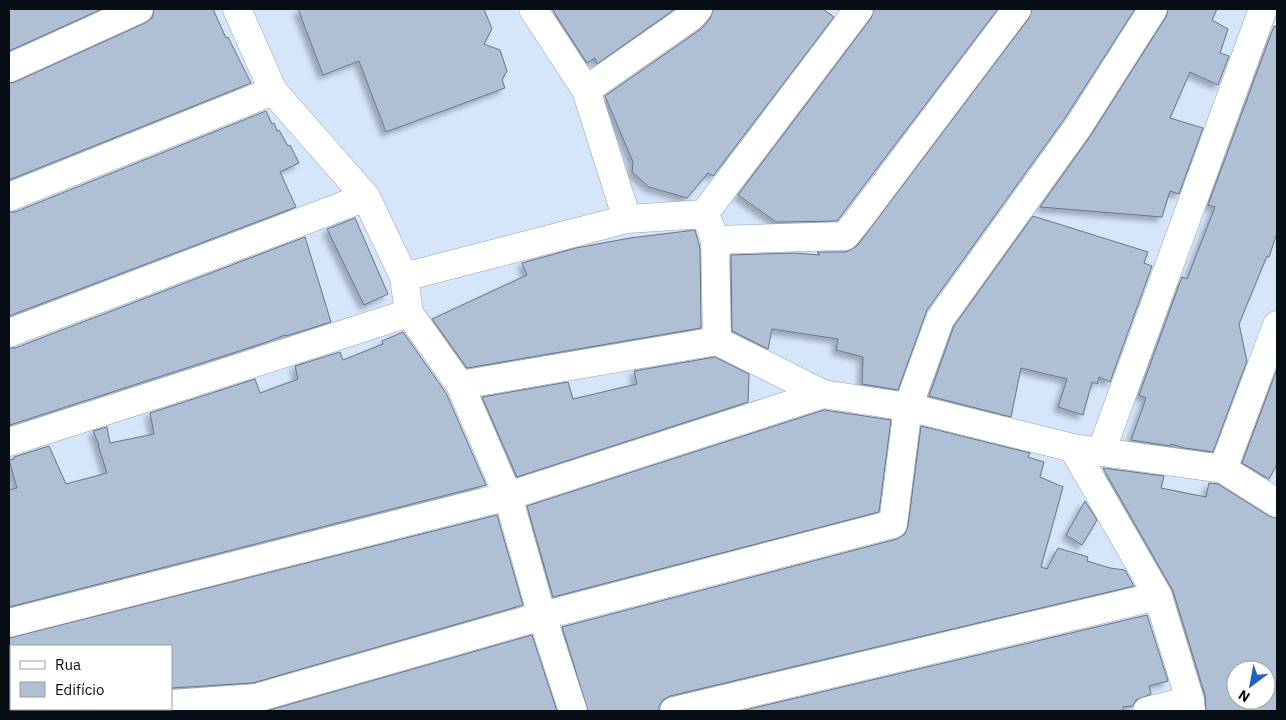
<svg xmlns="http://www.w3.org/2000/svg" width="1286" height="720" font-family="'IBM Plex Sans',sans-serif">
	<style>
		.building { fill: #afbfd4; stroke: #657487; fill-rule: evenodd; filter: url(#shadow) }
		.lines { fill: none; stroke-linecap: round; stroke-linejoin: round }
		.street-casing { stroke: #90a0b4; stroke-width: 29 }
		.street { stroke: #fff; stroke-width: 28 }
	</style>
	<defs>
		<filter id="shadow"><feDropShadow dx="-4.5" dy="4.5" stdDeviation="2.5" flood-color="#0004"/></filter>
	</defs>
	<rect width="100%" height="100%" fill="#d5e6fb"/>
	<path class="building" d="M9,9H102L9,51Z
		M154,9H213L226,38L228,37L251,83L9,180V83L15,82L145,23L152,18Z
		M298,9H484L492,29L484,44L500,50L507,71L502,80L505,88L386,132L359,61L323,75Z
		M552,9H675L597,64L595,58L587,63Z
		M713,9H823L834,17L713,176L708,173L687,198L649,187L632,172L633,162L605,96L701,29L710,19Z
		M874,9H998L837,221L776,222L738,195L871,18Z
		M1032,9H1135L1065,118L927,310L898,390L862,384L863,357L836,350L838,339L772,329L768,349L732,331L731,255L794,253L820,255L817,252H846L857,246L1029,18Z
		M1168,9H1217L1212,20L1228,29L1220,53L1229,56L1218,85L1190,72L1170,118L1203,128L1179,194L1170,191L1162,217L1040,207L1091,135L1166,17Z
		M1274,26L1277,27V233L1269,257L1267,256L1239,324L1247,361L1213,452L1185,448L1171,444L1170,446L1131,440L1146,398L1139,395L1182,277L1187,279L1215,207L1208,205Z
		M266,111L272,124L274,123L277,131L279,130L288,146L290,145L299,163L280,172L296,207L9,316V212H15Z
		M1033,216L1148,252L1144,263L1152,266L1110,382L1099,377L1097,384L1092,382L1083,415L1058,407L1067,379L1021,368L1011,417L929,396L954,326Z
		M355,218L388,294L364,305L327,229Z
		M695,230L700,248L701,328L467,368L432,319L527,275L522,263L576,248L630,238Z
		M305,237L331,322L286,336L285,335L267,342L10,425L9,410V348H15Z
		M403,332L446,393L486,485L9,607V490L17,488L9,460L14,459V457L49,446L66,484L107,473L98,445H99L93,431L107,427L110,443L154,434L150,413L255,379L260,393L298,379L295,366L340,352L343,360L383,344L382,341Z
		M715,357L749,374L748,402L517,477L482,397L568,382L573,399L637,384L634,371Z
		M1277,369V464L1269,479L1242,463Z
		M824,410L891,420L879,512L553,597L527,506Z
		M921,426L1030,453L1028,457L1044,462L1040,477L1063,487L1041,567L1047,569L1058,548L1088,557L1087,561L1110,568L1125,570L1134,586L670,696L663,700L659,706V711H588L562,627L897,539L905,534L908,526Z
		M1103,468L1164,476L1161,488L1206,497L1209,483L1218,484L1269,516L1277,518V711H1206L1205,695L1173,591ZM1236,670H1266V700H1236Z
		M1085,501L1097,520L1082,545L1066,535Z
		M497,515L523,605L253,683L171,688V646H9V638Z
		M1147,615L1168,681L1149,686L1151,694L1136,700L1133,706L1123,707V711H741Z
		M532,635L557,711H266Z"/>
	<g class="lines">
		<g class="street-casing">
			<path id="street" d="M237,9L273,91L366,197L404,277L409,313L460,385L508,496L542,616L573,711
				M533,9L586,90L627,219
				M9,68L139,9
				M586,90L692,16L698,9
				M9,197L273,91
				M709,224L715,240L717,341
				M715,240L845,236L858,220L1017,9
				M404,277L627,219L704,214L859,9
				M9,333L366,197
				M460,385L717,341L823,394L908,407L1073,448L1223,469L1277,503
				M9,442L409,313
				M1073,448L1158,596L1190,700L1191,711
				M1101,452L1263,9
				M1223,469L1277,325
				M9,623L508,496L823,394
				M171,704L256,698L542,616L893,524L908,407L940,319L1078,127L1153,9
				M88,711L119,709
				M674,711L1158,596
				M1147,711L1190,700"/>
		</g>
		<use href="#street" class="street"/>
	</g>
	<rect width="1286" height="720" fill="none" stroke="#070d14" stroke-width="20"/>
	<rect x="10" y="645" width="162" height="65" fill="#ffffff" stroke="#9c9ea1"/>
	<rect x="20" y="661" width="25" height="8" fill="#ffffff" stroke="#9c9ea1"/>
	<text x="55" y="670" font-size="15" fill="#070d14">Rua</text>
	<rect x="20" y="682" width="25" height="15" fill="#afbfd4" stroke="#9c9ea1"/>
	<text x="55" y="695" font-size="15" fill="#070d14">Edifício</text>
	<g transform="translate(1251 685) rotate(212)"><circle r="24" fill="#ffffff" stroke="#9c9ea1"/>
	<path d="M0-4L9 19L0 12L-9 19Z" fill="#1d65b4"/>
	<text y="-8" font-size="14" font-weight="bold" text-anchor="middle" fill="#070d14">N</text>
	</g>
</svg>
